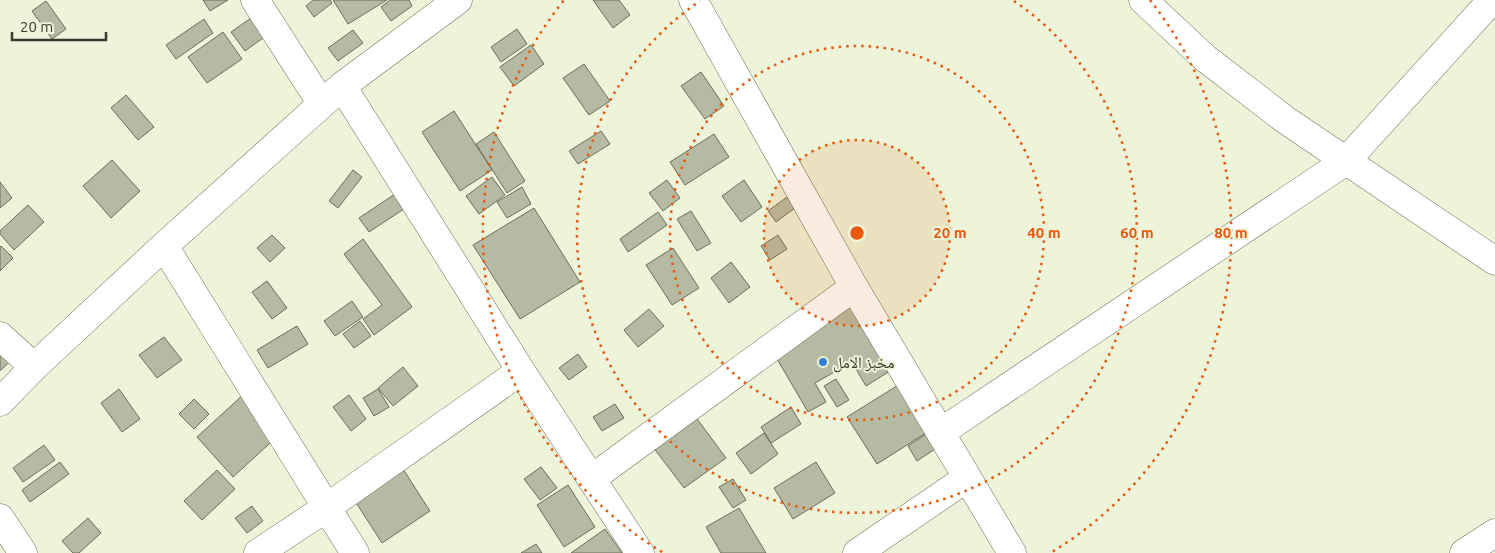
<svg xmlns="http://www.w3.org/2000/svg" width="1495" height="553" font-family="Ubuntu,'Noto Naskh Arabic',sans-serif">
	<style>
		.building { fill: #b5bba2; stroke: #6b7059 }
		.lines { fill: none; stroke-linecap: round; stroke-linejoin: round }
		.minor-casing { stroke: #6d725b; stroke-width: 29 }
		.minor { stroke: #fff; stroke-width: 28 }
		.ring { fill: none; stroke: #e8590c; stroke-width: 2.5; stroke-dasharray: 2.5 5 }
		.poi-dot { fill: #3281d1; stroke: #edf4d9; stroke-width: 2 }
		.labels { text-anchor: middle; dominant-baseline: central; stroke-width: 4; stroke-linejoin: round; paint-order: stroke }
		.poi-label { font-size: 16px; fill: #383a30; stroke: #edf4d9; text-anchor: start }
		.centre { fill: #e8590c; stroke: #edf4d9; stroke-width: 2.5 }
		.ring-label { font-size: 15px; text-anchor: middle; font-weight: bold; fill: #e8590c; stroke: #edf4d9; stroke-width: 4; stroke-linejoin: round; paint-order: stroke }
	</style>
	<rect width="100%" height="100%" fill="#edf4d9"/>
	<path class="building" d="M203,0H228L210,11Z
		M313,0H330L332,3L314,17L306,6Z
		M333,0H387L348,24Z
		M390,0H409L412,6L391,21L381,7Z
		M593,0H619L630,15L613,28Z
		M46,1L66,29L52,39L32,11Z
		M261,11L274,30L245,51L231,32Z
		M204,19L213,33L176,59L166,45Z
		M517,29L527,44L501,62L491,47Z
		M353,30L363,43L338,61L328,48Z
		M223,32L242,59L207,83L188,57Z
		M531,45L544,64L514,86L500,67Z
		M584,64L610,101L589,115L563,78Z
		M701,72L724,106L705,119L681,86Z
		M126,95L154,127L138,140L111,108Z
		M454,111L492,170L460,191L422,132Z
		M601,131L610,144L578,164L569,151Z
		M494,132L525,181L507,193L476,144Z
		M714,134L729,157L685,185L670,162Z
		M112,160L140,191L111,218L83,186Z
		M353,170L362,177L338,208L329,201Z
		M492,177L505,195L479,214L466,196Z
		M667,180L680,198L663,211L649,193Z
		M744,180L762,207L741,222L722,196Z
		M0,182L12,198L0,208Z
		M522,187L531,204L507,218L497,202Z
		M398,192L407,207L369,232L359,218Z
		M787,197L795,208L776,222L768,211Z
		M28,205L44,222L14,250L0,234V231Z
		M534,208L580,282L520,319L473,245Z
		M691,211L711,243L697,251L677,219Z
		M658,212L667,225L628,252L620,239Z
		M272,235L285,248L270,262L257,248Z
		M778,235L787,249L770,260L761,246Z
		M363,239L412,307L374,335L363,319L382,305L344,254Z
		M1,246L13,258L0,271V247Z
		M673,248L699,288L672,305L646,265Z
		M731,262L750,287L729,303L711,278Z
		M267,281L287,308L272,319L252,292Z
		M352,301L363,317L335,336L324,321Z
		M852,306L890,371L866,386L852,362L815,383L826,402L808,412L773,352Z
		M649,309L664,326L638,347L624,330Z
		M360,321L371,336L354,348L343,334Z
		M297,326L308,344L268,368L257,350Z
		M164,337L182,360L157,378L139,355Z
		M0,347L16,356L1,370H0Z
		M578,354L587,367L569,380L559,368Z
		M403,367L418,386L393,406L378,388Z
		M836,379L849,400L837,407L824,386Z
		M900,384L929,431L877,464L847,417Z
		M119,389L140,419L122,432L101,403Z
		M378,389L389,407L374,416L363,398Z
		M244,394L280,434L233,477L197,437Z
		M349,395L366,419L351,431L333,407Z
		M194,399L209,414L194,429L179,414Z
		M615,404L624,418L602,431L593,417Z
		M791,407L801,424L771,443L761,427Z
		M692,412L726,458L684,488L650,443Z
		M764,433L778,454L751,474L736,453Z
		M926,434L935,449L917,461L908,446Z
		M44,445L55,460L23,482L13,468Z
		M60,462L69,474L30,502L22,490Z
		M816,462L835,493L793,519L774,488Z
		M541,467L557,488L540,500L524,479Z
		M403,469L430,511L382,543L355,501Z
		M217,470L235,489L202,520L184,501Z
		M733,479L746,500L733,508L719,487Z
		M568,485L595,527L564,547L537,505Z
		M252,506L263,521L247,533L235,518Z
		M739,508L766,553H721L706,527Z
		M88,518L101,533L79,553H73L62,541Z
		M605,529L622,553H571Z
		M536,544L542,553H521Z"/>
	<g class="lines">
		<g class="minor-casing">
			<path id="minor" d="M255,0L322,104
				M693,0L854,287L1012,553
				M1143,0L1205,58L1287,121L1495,261
				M342,86L521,371L640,553
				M164,246L355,553
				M0,336L34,367
				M0,402L34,367L164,246L342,86L458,0
				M941,432L1346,161L1492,0
				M591,479L854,287
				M0,518L23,553
				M258,553L326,508L521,371
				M857,553L967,478
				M1464,553L1495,533"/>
		</g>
		<use href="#minor" class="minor"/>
	</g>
	<circle cx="857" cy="233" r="93" fill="#e8590c" fill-opacity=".12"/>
	<g class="ring">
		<circle cx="857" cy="233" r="93"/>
		<circle cx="857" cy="233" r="187"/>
		<path d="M1014 1A280 280 0 1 1 700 1"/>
		<path d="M662 552A374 374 0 0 1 564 0M1150 0A374 374 0 0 1 1052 552"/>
	</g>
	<circle class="poi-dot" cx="823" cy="362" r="5"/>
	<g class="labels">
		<g class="poi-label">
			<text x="833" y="362">مخبز الامل</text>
		</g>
	</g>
	<circle cx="857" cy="233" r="8" class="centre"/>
	<g class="ring-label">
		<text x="950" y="238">20 m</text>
		<text x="1044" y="238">40 m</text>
		<text x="1137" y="238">60 m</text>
		<text x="1231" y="238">80 m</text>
	</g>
	<path d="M12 32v8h94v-8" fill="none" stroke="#383a30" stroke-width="2.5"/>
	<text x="20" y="32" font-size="15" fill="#383a30" stroke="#edf4d9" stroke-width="4" paint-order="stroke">20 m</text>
</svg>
